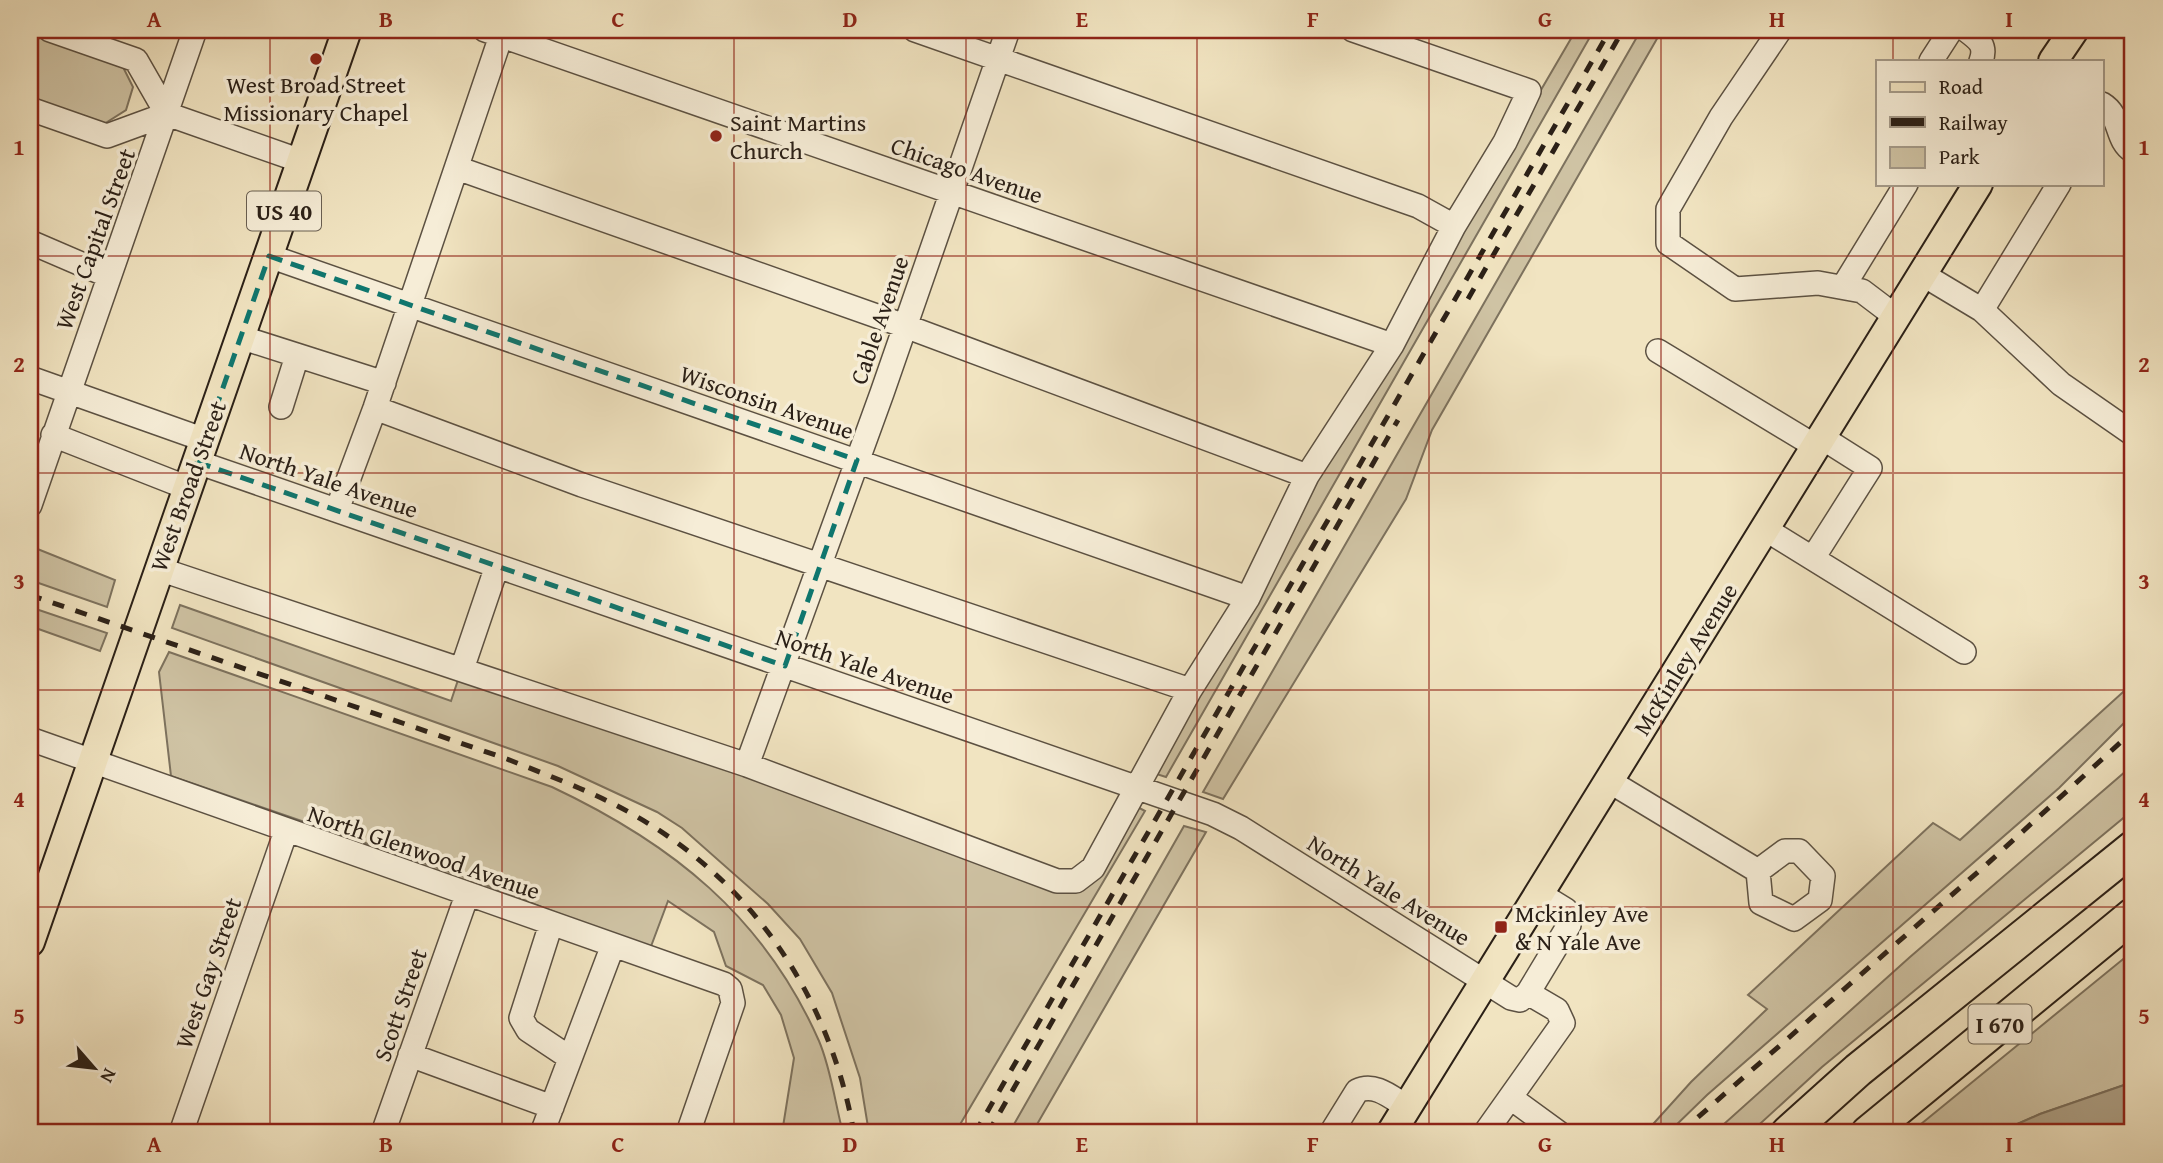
<svg xmlns="http://www.w3.org/2000/svg" width="2163" height="1163" font-family="'Gentium Book Plus',serif">
	<style>
		.green { fill: #cfc3a4; stroke: #7d725e; stroke-width: 2 }
		.water { fill: #aea187; stroke: #7a6d5a; stroke-width: 2 }
		.lines { fill: none; stroke-linecap: round; stroke-linejoin: round }
		.minor-casing { stroke: #5c5142; stroke-width: 26 }
		.major-casing { stroke: #2b2017; stroke-width: 32 }
		.highway-casing { stroke: #2b2017; stroke-width: 37 }
		.minor { stroke: #f6edd7; stroke-width: 23 }
		.major { stroke: #f1e4c1; stroke-width: 28 }
		.highway { stroke: #f1e4c1; stroke-width: 33 }
		.rail { stroke: #2b2017; stroke-width: 5; stroke-dasharray: 12 12; stroke-linecap: butt }
		.marked { fill: none; stroke: #0f766e; stroke-width: 5; stroke-dasharray: 14 9; stroke-linejoin: round }
		.grid { fill: none; stroke: #8f2418; stroke-width: 2; stroke-opacity: 0.55 }
		.poi-dot { fill: #8f2418; stroke: #f6edd7; stroke-width: 2.5 }
		.labels { text-anchor: middle; dominant-baseline: central; stroke-width: 7; stroke-linejoin: round; paint-order: stroke }
		.shield { fill: #f6edd7; stroke: #685e51; stroke-width: 2 }
		.shield-label { font-size: 23px; font-weight: bold; fill: #2b2017 }
		.poi-label { font-size: 24px; fill: #2b2017; stroke: #f6edd7; text-anchor: start }
		.street-label { font-size: 24px; fill: #2b2017; stroke: #f6edd7 }
		.neatline { fill: none; stroke: #8f2418; stroke-width: 2.5 }
		.grid-label { font-size: 23px; text-anchor: middle; font-weight: bold; fill: #8f2418 }
	</style>
	<rect width="100%" height="100%" fill="#f1e4c1"/>
	<filter id="stains"><feTurbulence type="fractalNoise" baseFrequency=".00286" numOctaves="4"/><feColorMatrix values="0 0 0 0 .2 0 0 0 0 .09 0 0 0 0 .02 0 0 0 .5 -.17"/></filter>
	<radialGradient id="worn" r=".72"><stop offset=".6" stop-color="#630" stop-opacity="0"/><stop offset="1" stop-color="#630" stop-opacity=".3"/></radialGradient>
	<path class="green" d="M30,30L122,65L133,87L126,110L104,124L30,102Z
		M1576,30H1594L1166,777L1150,772L1329,453Z
		M1641,30H1662L1432,430L1406,499L1223,799L1203,792Z
		M30,546L115,580L107,607L30,580Z
		M180,605L451,701L459,677L1072,887L1132,804L1145,811L955,1133H869L860,1078L832,993L800,939L768,904L682,828L657,812L558,766L172,628Z
		M30,607L107,633L100,651L30,626Z
		M169,652L552,787C671,843 764,916 819,1041C831,1069 835,1103 843,1133H782L794,1058L781,1015L763,985L726,966L714,932L668,901L650,949L470,879L171,776L159,672Z
		M2133,683V714L2059,788L1707,1095L1668,1133H1645L1691,1082L1767,1009L1748,995L1933,823L1960,840Z
		M2133,765V810L1822,1067L1750,1133H1714L1910,957Z
		M1184,826L1206,832L1032,1133H1009Z
		M2133,951V1082L2040,1114L1997,1133H1910Z"/>
	<path class="water" d="M2133,1082V1133H1997L2040,1114Z"/>
	<g class="lines">
		<g class="minor-casing">
			<path id="minor" d="M50,30L136,60L167,114
				M485,30L1392,345
				M915,30L1418,206L1454,226
				M1780,30L1721,117L1668,209V243L1735,289L1818,283L1862,291L1895,316
				M1966,30C1978,39 1987,45 1981,61
				M1931,61L1951,30
				M2102,104C2122,116 2115,140 2133,151
				M30,109L107,136L167,114L301,161
				M457,168L905,326L1307,476
				M30,242L109,276
				M269,256L1248,598
				M1922,274L1982,310L2059,184
				M1843,287L1906,184
				M1982,310L2061,384L2133,434
				M240,337L384,383
				M1658,351L1815,446
				M30,378L205,440
				M281,407L297,356
				M375,408L582,485L1190,690
				M53,435L188,488
				M197,462L1213,814L1241,828L1511,998L1520,1000L1528,993L1569,925L1570,918L1566,910L1540,894
				M30,505L195,30
				M337,510L375,408L503,30
				M1765,529L1964,652
				M1813,558L1870,468L1821,437
				M159,569L747,765L1057,881H1076L1093,868L1190,690L1248,598L1307,476L1392,345L1454,226L1505,142L1529,91L1353,30
				M462,669L497,566
				M30,739L724,984L730,989L733,1003L688,1133
				M747,765L882,393L1008,30
				M1609,781L1758,871L1785,851H1799L1823,876L1820,900L1794,919L1761,903L1758,871
				M551,924L521,1018L528,1030L570,1058
				M410,1055L552,1107
				M1511,1098L1559,1133
				M181,1133L286,831
				M383,1133L467,895
				M542,1133L613,945
				M1331,1133L1357,1091C1375,1082 1392,1098 1407,1107
				M1485,1133L1563,1023L1557,1010L1528,993"/>
		</g>
		<g class="major-casing">
			<path id="major" d="M2053,61L2074,30
				M30,942L347,30
				M1391,1133L1978,184"/>
		</g>
		<g class="highway-casing">
			<path id="highway" d="M1788,1133L1858,1070L2133,848
				M1868,1133L2133,915"/>
		</g>
		<use href="#minor" class="minor"/>
		<use href="#major" class="major"/>
		<use href="#highway" class="highway"/>
		<path class="rail" d="M1468,299L1623,30
			M30,595L507,759C549,776 594,792 634,815C754,883 830,998 854,1133
			M975,1133L1610,30
			M988,1133L1398,420
			M1680,1133L1987,864L2133,731"/>
	</g>
	<path class="marked" d="M269,256L857,460L785,666L197,462Z"/>
	<path class="grid" d="M270,30V1133M502,30V1133M734,30V1133M966,30V1133M1197,30V1133M1429,30V1133M1661,30V1133M1893,30V61M1893,184V1133M30,256H2133M30,473H2133M30,690H2133M30,907H2133"/>
	<g class="poi-dot">
		<circle cx="316" cy="59" r="7"/>
		<circle cx="716" cy="136" r="7"/>
		<rect x="1494" y="920" width="14" height="14" rx="3.5"/>
	</g>
	<g class="labels">
		<g class="shield">
			<rect x="247" y="191.5" width="74" height="39" rx="5"/>
			<rect x="1968.5" y="1004.5" width="63" height="39" rx="5"/>
		</g>
		<g class="shield-label">
			<text x="284" y="211">US 40</text>
			<text x="2000" y="1024">I 670</text>
		</g>
		<g class="poi-label">
			<text x="316" y="84" text-anchor="middle">West Broad Street<tspan x="316" dy="28">Missionary Chapel</tspan></text>
			<text x="730" y="122">Saint Martins<tspan x="730" dy="28">Church</tspan></text>
			<text x="1515" y="913">Mckinley Ave<tspan x="1515" dy="28">&amp; N Yale Ave</tspan></text>
		</g>
		<g class="street-label">
			<text transform="translate(967 170) rotate(19)">Chicago Avenue</text>
			<text transform="translate(95 239) rotate(-70)">West Capital Street</text>
			<text transform="translate(879 320) rotate(-71)">Cable Avenue</text>
			<text transform="translate(767 402) rotate(19)">Wisconsin Avenue</text>
			<text transform="translate(329 480) rotate(19)">North Yale Avenue</text>
			<text transform="translate(188 486) rotate(-70)">West Broad Street</text>
			<text transform="translate(1685 659) rotate(-58)">McKinley Avenue</text>
			<text transform="translate(865 666) rotate(19)">North Yale Avenue</text>
			<text transform="translate(424 852) rotate(19)">North Glenwood Avenue</text>
			<text transform="translate(1389 890) rotate(32)">North Yale Avenue</text>
			<text transform="translate(208 973) rotate(-71)">West Gay Street</text>
			<text transform="translate(400 1005) rotate(-71)">Scott Street</text>
		</g>
	</g>
	<rect width="2163" height="1163" fill="none" stroke="#f1e4c1" stroke-width="77"/>
	<rect x="1876" y="60" width="228" height="126" fill="#f6edd7" stroke="#a59b8a" stroke-width="2"/>
	<rect x="1890" y="82" width="35" height="10" fill="#f1e4c1" stroke="#a59b8a" stroke-width="2"/>
	<text x="1939" y="94" font-size="21" fill="#2b2017">Road</text>
	<rect x="1890" y="117" width="35" height="10" fill="#2b2017" stroke="#a59b8a" stroke-width="2"/>
	<text x="1939" y="130" font-size="21" fill="#2b2017">Railway</text>
	<rect x="1890" y="147" width="35" height="21" fill="#cfc3a4" stroke="#a59b8a" stroke-width="2"/>
	<text x="1939" y="164" font-size="21" fill="#2b2017">Park</text>
	<g transform="translate(94 1068) rotate(118)" stroke="#f6edd7" stroke-width="5" paint-order="stroke">
	<path d="M0-5L12 26L0 18L-12 26Z" fill="#2b2017"/>
	<text y="-10" font-size="19" font-weight="bold" text-anchor="middle" fill="#2b2017">N</text>
	</g>
	<rect x="38" y="38" width="2086" height="1086" class="neatline"/>
	<g class="grid-label">
		<text x="154" y="27">A</text>
		<text x="386" y="27">B</text>
		<text x="618" y="27">C</text>
		<text x="850" y="27">D</text>
		<text x="1082" y="27">E</text>
		<text x="1313" y="27">F</text>
		<text x="1545" y="27">G</text>
		<text x="1777" y="27">H</text>
		<text x="2009" y="27">I</text>
		<text x="19" y="155">1</text>
		<text x="2144" y="155">1</text>
		<text x="19" y="372">2</text>
		<text x="2144" y="372">2</text>
		<text x="19" y="589">3</text>
		<text x="2144" y="589">3</text>
		<text x="19" y="807">4</text>
		<text x="2144" y="807">4</text>
		<text x="19" y="1024">5</text>
		<text x="2144" y="1024">5</text>
		<text x="154" y="1152">A</text>
		<text x="386" y="1152">B</text>
		<text x="618" y="1152">C</text>
		<text x="850" y="1152">D</text>
		<text x="1082" y="1152">E</text>
		<text x="1313" y="1152">F</text>
		<text x="1545" y="1152">G</text>
		<text x="1777" y="1152">H</text>
		<text x="2009" y="1152">I</text>
	</g>
	<rect width="100%" height="100%" filter="url(#stains)"/>
	<rect width="100%" height="100%" fill="url(#worn)"/>
</svg>
